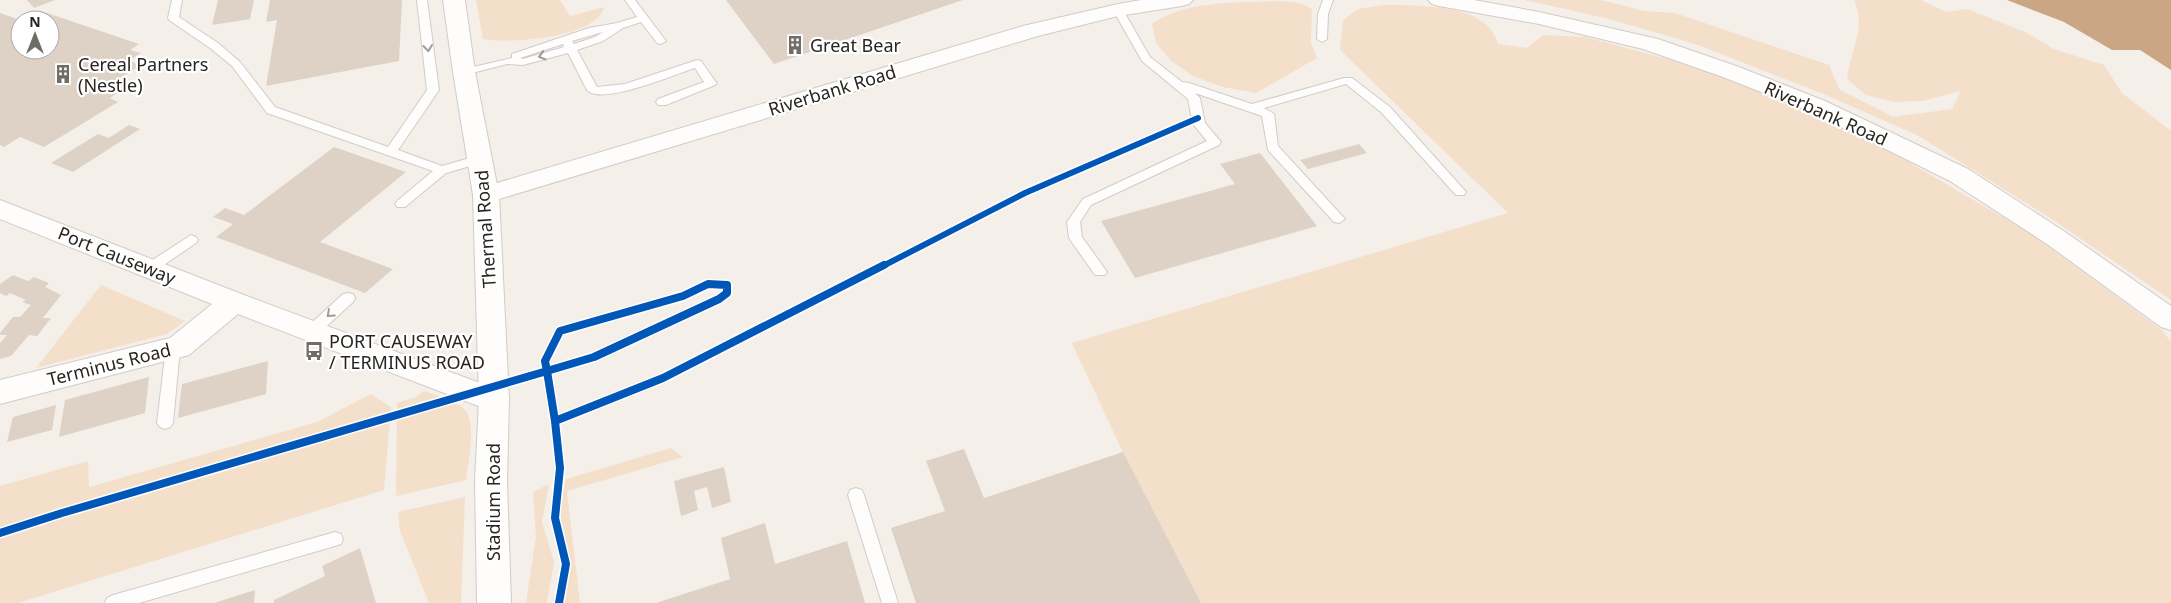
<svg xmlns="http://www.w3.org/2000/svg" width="2171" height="603" font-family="'Noto Sans',sans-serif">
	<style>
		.green { fill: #f4dfcb }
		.water { fill: #caa684 }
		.building { fill: #ded2c7 }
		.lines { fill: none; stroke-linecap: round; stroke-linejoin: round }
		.service-casing { stroke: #d0ccc8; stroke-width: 2 }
		.minor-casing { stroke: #d0ccc8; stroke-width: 2 }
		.tertiary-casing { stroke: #d0ccc8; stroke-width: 2 }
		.service { fill: #fefdfc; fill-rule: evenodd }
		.minor { fill: #fefdfc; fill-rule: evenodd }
		.tertiary { fill: #fefdfc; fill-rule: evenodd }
		.cycleway-far1-casing { stroke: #fff; stroke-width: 9 }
		.cycleway-casing { stroke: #fff; stroke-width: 11 }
		.cycleway-far1 { stroke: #0057b8; stroke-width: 6 }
		.cycleway { stroke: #0057b8; stroke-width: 8 }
		.oneway { stroke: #9e9c99 }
		.labels { text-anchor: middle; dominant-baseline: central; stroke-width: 4.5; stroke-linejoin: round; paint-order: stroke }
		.poi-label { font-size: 18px; fill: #282521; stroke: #fff; text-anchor: start }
		.street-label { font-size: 18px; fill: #282521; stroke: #fff }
	</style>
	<rect width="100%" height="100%" fill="#f5efea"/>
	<path class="green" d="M476,0H560L570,16L604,7C598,38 508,44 483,39Z
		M1525,0H1601L1644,11L1675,13L1829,65L1839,89L1893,117L1952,109L1961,91L1923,101L1893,102L1866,95L1847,79C1850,50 1867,28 1854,0H1921L1946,12L1967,9L2025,32L2054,49L2104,65L2122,93L2171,131V300L2047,216L1917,135L1826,95L1695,44L1609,19Z
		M1280,1L1300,3L1312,9L1311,43L1317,58L1256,93L1223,87L1193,76L1171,61L1156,43L1152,24C1185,0 1239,3 1280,1Z
		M1384,5C1411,5 1461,5 1483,22C1491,27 1495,35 1498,44L1527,48L1543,35L1585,37L1675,61L1744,85L1846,131L1905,160L2030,233L2161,329L2171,342V603H1201L1133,474L1072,343L1508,213L1340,50L1343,20L1358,9Z
		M101,285L185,321L167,334L36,368Z
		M424,391C434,395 455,401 463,408C478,419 468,463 466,480L396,496L397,403L416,397Z
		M371,394L391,407L384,490L18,603H0V486L88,461L89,487L317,422Z
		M671,448L683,457L567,491L580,603H562L567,573L566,551L558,520L566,479Z
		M549,484L542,522L554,562L547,603H526L536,536L533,492Z
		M465,497L461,603H429L400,531L398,512Z"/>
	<path class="water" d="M2007,0H2171V70L2140,50H2112L2064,22Z"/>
	<path class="building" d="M27,0H55L34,8Z
		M218,0H254L250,19L212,25Z
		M270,0H402L399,61L266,86L277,20L266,22Z
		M726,0H963L774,64Z
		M41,11L139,44L130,50L141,53L130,60L140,66L113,82L127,86L110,98L118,102L44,147L20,137L4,147L0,145V13L20,20V50H50V20H25Z
		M129,125L140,129L73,172L51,163L98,134L109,138Z
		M1359,144L1367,153L1308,169L1300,160Z
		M334,147L406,172L320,242L393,269L365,293L216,237L233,224L213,217L225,208L244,215Z
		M1260,153L1317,226L1135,278L1101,221L1235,184L1220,164Z
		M13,275L28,281L34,277L49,283L45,287L61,295L43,318H51L37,336L29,335L11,356L0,359V343L7,335H0V333L13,317H20L31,305L22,302L26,300L10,293L6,296L0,293V284Z
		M268,361L266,394L178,418L182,384Z
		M149,377L145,413L59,437L65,400Z
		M56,405L52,430L7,442L13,417Z
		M964,449L984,498L1123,452L1201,603H916L891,528L945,511L926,461Z
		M724,467L731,502L712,508L707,487L694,491L698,510L681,516L674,481Z
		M765,523L775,564L847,541L865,603H656L730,579L721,538Z
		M360,548L376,603H274V600L325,576L322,566Z
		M255,590L254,603H214Z"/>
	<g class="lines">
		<g class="service-casing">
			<path id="service" d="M172,0H182L179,17L218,43L240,62L275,107L388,147L427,90L417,0H427L439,90L398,150L442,166L480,155L486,159L484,162L446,173L405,207H397L395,204L397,201L433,171L267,113L232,66L210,48L169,20L168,18Z
				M625,0H635L666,41L661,44L657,43L641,22L623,28L603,41L577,50L597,87L625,84L697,60L701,61L715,81L717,83L715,85L666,105H658L656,102L658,99L704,82L695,68C675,74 602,106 587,90L568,53L523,65L507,64L464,75L458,72L460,70L512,58V54L589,28L617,23L637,17ZM603,32L595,37L574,44L572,41ZM563,44L564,47L523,59L520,58Z
				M1323,0H1333L1328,14L1327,39L1322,42L1317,39L1318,14Z
				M1118,7L1123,10L1150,57L1182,82L1189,83L1252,104L1344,78H1352L1390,107L1466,192L1464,195H1456L1382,113L1346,84L1264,108L1274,114L1278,146L1345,219L1339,223L1334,222L1268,150L1262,116L1195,93L1200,98L1205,123L1221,142L1219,145L1091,205L1080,222L1082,237L1107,272L1105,275H1095L1069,238L1067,222L1083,199L1207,141L1193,124L1188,99L1142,61L1113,10Z
				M191,235L196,237L198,240L196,243L155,271H145L143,268L145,265Z
				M348,293L353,294L355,298L353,302L317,335L312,336L307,335L305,331L307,327L343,294Z
				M173,343L178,344L180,348L173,423L170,427L165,429L160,427L157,423L166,348L168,344Z
				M856,488L862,490L864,495L898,603H882L848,495L850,490Z
				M335,532L341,534L343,539L341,544L335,546L139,603H105L107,598L113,595Z"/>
		</g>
		<g class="minor-casing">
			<path id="minor" d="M1141,0H1193L1189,4L1182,6L1118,16L1038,36L486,203L477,201L473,195L477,189L1023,26L1118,4Z
				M1428,0H1474L1539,12L1658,39L1739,67L1825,101L1968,169L2065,232L2171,306V330L2161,327L2047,244L1950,181L1809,111L1723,77L1643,49L1539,24L1439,6L1432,4Z
				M0,200L244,295L504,392L509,400L504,408L494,412L238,314L189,355L0,404V380L170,338L212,304L0,219Z"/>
		</g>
		<g class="tertiary-casing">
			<path id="tertiary" d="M443,0H465L475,72L499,195L509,400L507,481L511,603H477L475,481L479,400L473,195L453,72Z"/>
		</g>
		<use href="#service" class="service"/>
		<use href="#minor" class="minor"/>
		<use href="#tertiary" class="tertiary"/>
		<g class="cycleway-far1-casing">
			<path id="cycleway-far1" d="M881,267L1025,193L1198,118"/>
		</g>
		<g class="cycleway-casing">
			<path id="cycleway" d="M708,284L727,285V293L719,299L594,357L547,371L545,361L560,331L683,296Z
				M547,371L555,421
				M0,533L62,513L547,371
				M559,603L566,564L555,518L560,468L555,421L663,378L884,265"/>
		</g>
		<use href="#cycleway-far1" class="cycleway-far1"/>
		<use href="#cycleway" class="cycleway"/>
	</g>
	<defs><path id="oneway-chevron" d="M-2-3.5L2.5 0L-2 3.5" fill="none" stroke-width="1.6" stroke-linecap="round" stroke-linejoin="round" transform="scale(1.25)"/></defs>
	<g class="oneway">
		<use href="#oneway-chevron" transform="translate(428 48) rotate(83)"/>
		<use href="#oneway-chevron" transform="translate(542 56) rotate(164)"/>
		<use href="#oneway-chevron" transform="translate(330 314) rotate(138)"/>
	</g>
	<defs>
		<g id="building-bare" transform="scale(1.5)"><path d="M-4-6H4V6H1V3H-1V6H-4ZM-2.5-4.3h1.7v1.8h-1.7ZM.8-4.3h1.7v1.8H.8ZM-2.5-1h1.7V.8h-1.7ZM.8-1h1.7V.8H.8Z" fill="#706c67" stroke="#fff" stroke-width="2.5" paint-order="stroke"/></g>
		<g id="bus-bare" transform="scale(1.5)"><path d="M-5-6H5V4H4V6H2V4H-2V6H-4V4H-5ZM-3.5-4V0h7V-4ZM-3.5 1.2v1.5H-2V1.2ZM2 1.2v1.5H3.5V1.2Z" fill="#706c67" stroke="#fff" stroke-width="2.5" paint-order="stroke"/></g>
	</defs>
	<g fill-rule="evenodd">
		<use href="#building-bare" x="795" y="45"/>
		<use href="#building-bare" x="63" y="74"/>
		<use href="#bus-bare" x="314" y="351"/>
	</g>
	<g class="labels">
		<g class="poi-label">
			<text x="810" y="45">Great Bear</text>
			<text x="78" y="64">Cereal Partners<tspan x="78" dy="21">(Nestle)</tspan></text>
			<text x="329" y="341">PORT CAUSEWAY<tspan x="329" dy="21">/ TERMINUS ROAD</tspan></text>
		</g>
		<g class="street-label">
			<text transform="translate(832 90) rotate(-17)">Riverbank Road</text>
			<text transform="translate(1826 113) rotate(24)">Riverbank Road</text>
			<text transform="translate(485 229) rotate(-94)">Thermal Road</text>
			<text transform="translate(117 255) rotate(22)">Port Causeway</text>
			<text transform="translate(109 364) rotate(-14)">Terminus Road</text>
			<text transform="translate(493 502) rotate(-90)">Stadium Road</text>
		</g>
	</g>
	<g transform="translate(35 35)"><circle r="24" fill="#ffffff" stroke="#a9a8a6"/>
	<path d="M0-4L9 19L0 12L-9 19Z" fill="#706c67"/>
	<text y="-8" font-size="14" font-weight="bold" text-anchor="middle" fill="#282521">N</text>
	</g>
</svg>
